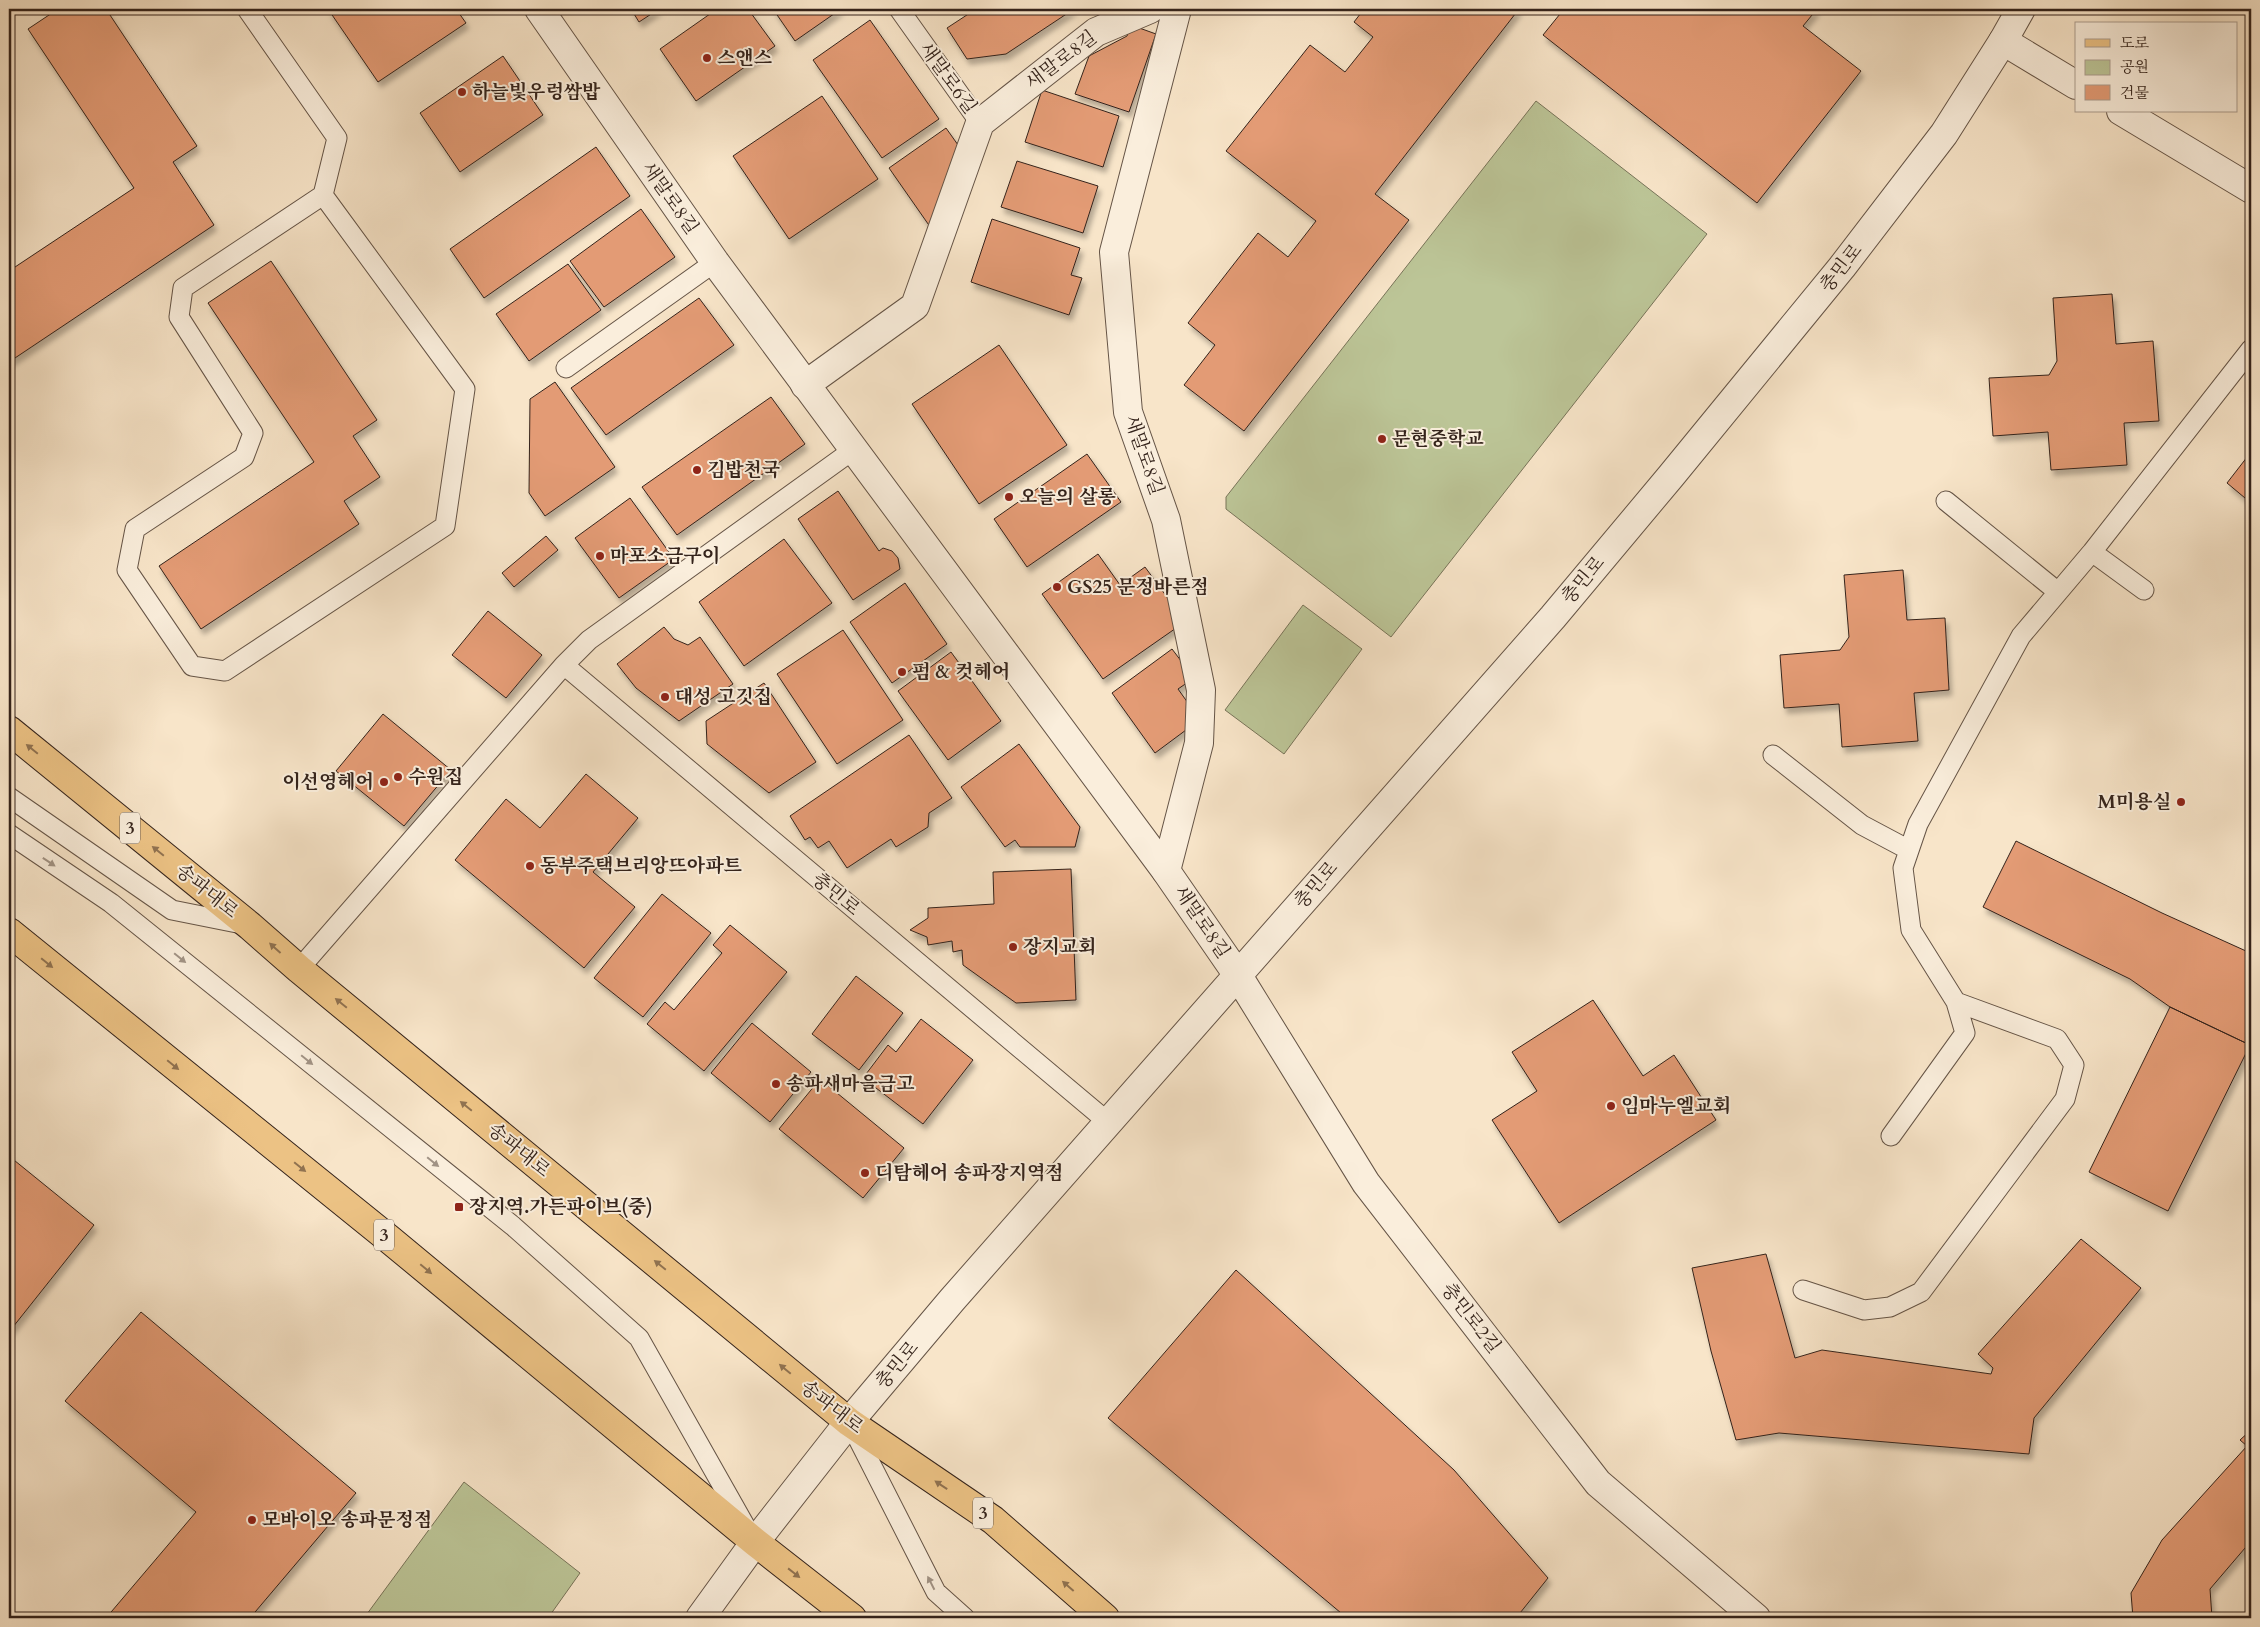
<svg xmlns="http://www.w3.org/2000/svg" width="2260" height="1627" font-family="Cardo,'Noto Serif KR',serif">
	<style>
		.green { fill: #bcc597; stroke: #787459 }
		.building { fill: #e39b75; stroke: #34231b; filter: url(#shadow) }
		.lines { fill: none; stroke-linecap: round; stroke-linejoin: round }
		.service-casing { stroke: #655446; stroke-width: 21 }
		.minor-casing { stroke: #655446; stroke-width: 30 }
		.tertiary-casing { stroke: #655446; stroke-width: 30 }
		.primary-casing { stroke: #34231b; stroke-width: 30 }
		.service { stroke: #faeedc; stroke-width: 19 }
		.minor { stroke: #faeedc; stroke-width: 28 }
		.tertiary { stroke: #faeedc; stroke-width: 28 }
		.primary { stroke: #ecc284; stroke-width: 28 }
		.oneway { fill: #907250 }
		.oneway2 { fill: #a19385 }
		.poi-dot { fill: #8f2418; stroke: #faeedc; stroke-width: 2 }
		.labels { text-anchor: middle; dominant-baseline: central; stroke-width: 4; stroke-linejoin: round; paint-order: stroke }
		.shield { fill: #faeedc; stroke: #6f6055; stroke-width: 1 }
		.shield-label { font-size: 18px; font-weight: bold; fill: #34231b }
		.poi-label { font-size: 19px; font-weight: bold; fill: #34231b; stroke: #faeedc; text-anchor: start }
		.street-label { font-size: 19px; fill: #34231b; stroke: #faeedc }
	</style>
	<defs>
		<filter id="shadow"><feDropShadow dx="3" dy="5.5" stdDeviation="2.5" flood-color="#0004"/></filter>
	</defs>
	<rect width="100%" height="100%" fill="#f8e5c9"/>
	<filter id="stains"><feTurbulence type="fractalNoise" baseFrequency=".004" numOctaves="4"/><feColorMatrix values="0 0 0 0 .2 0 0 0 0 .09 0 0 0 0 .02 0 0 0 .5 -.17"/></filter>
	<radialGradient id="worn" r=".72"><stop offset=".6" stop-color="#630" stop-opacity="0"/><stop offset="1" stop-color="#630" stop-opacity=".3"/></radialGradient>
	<path class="green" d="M1536,101L1707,234L1391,637L1226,509V497Z
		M1303,605L1362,649L1284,754L1225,710Z
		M464,1482L580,1573L548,1618H364Z"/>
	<path class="building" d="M58,9H106L197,146L173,162L214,225L9,362V271L134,188L28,29Z
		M328,9H456L466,23L378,82Z
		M631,9H659L639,22Z
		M717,9H748L775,46L696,101L660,49Z
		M773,9H841L795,41Z
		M976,9H1074L1006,54L967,59L947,28Z
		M1364,9H1519L1375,194L1409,220L1244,431L1184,385L1215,345L1188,323L1258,233L1288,257L1316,221L1226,151L1310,45L1345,72L1373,37L1354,22Z
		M1564,9H1817L1803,26L1861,71L1757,203L1543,35Z
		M870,20L939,119L882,158L813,60Z
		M1131,25L1156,34L1129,112L1075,94L1089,56L1127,36Z
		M503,56L543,115L460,172L420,113Z
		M1042,90L1119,116L1103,167L1025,142Z
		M822,96L878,179L789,239L733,156Z
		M946,128L963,152L933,231L889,168Z
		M596,147L630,196L484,298L450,249Z
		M1017,161L1098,186L1083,233L1001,207Z
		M641,209L675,257L604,307L570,261Z
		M992,219L1080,248L1071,275L1082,278L1069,315L971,282Z
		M271,261L377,420L353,436L380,477L344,501L359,524L201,629L159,566L314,462L208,303Z
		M568,264L601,310L529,361L496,314Z
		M2112,294L2116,344L2153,341L2159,421L2124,423L2127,465L2051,470L2048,432L1993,436L1989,378L2049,375L2057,361L2053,298Z
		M699,298L734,345L606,435L571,388Z
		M999,345L1067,445L979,504L912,404Z
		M555,382L615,467L545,516L529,493L530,399Z
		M771,397L805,444L677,535L642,487Z
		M2251,452V503L2227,483Z
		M1087,454L1121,502L1027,567L994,519Z
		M838,491L879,551L883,548L892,551L898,558L900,569L853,600L798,519Z
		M630,498L674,559L619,598L575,538Z
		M546,536L558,550L514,587L502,573Z
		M784,539L832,603L744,666L699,602Z
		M1098,554L1120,585L1145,567L1175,608L1179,626L1103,679L1042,594Z
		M1903,570L1907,620L1945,618L1949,690L1914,693L1918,741L1842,747L1839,704L1784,708L1780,655L1840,650L1849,637L1844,575Z
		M905,583L947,644L892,683L850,622Z
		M488,611L542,655L506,698L452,655Z
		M664,627L674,639L688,645L700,637L733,684L679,721L636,688L617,664Z
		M843,630L903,720L837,764L777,674Z
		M1172,649L1194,678L1178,689L1188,703L1186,730L1155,753L1112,693Z
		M951,652L1001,721L948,760L898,691Z
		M764,683L816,762L769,793L707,744L706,721Z
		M383,714L451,770L404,826L336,771Z
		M909,735L952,798L929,813L928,827L896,847L891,839L847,868L829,841L818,848L810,837L805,840L790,816Z
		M1019,744L1080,827L1075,847H1020L1015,840L1005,847L961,787Z
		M586,774L638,818L593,872L635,907L584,968L455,860L506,799L540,828Z
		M2016,841L2162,913L2246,951L2251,948V1043L2250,1045L2170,1007L2130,979L1983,907Z
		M1071,869L1076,1000L1016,1003L963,965L962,950L953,952L952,941L928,945L927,937L910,930L928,918V908L994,904L993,872Z
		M662,894L711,933L643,1017L594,978Z
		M730,925L787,972L704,1071L647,1024L665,1002L674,1010L722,953L713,945Z
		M856,976L903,1013L859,1070L812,1034Z
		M1593,1000L1643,1076L1674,1055L1716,1120L1559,1223L1492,1120L1537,1091L1512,1052Z
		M2170,1007L2250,1045L2168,1211L2089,1172Z
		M921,1019L973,1060L923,1124L863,1078L888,1045L896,1052Z
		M752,1023L811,1072L770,1122L711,1073Z
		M820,1079L904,1148L863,1198L779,1129Z
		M9,1156L94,1225L9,1332Z
		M2081,1239L2141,1288L2034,1418L2029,1454L1779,1433L1736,1440L1711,1351L1692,1268L1766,1254L1795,1358L1822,1350L1991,1374L1993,1368L1978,1354Z
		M1236,1270L1454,1470L1548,1578L1516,1618H1347L1108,1418Z
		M141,1312L356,1493L250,1618H106L196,1512L65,1401Z
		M2251,1430V1541L2210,1589L2212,1618H2133L2131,1593L2162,1540L2247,1446L2240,1440Z"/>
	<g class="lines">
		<g class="service-casing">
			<path id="service" d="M247,9L337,138L323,195L183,288L179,317L253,433L244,457L135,529L127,570L192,666L225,671L445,526L465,389L323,195
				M899,9L980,123
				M566,368L715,262
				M1946,501L2058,592
				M2092,552L2144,590
				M564,665L1109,1123
				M1773,755L1862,825L1909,850
				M9,797L172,910L247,925
				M9,834L111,903L513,1226L639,1338L748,1531
				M299,969L564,665L589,640L853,450
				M1891,1136L1965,1033L1956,1002L1911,930L1903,868L1918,824L2021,636L2092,552L2251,349
				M1803,1290L1864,1310L1890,1307L1921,1292L2065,1099L2074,1065L2057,1039L1956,1002
				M851,1425L936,1592L965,1618"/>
		</g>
		<g class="minor-casing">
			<path id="minor" d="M2003,41L2076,85
				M2121,111L2251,189
				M805,385L915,306L980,123L1096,32L1150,9
				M1166,871L1199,743L1201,690L1166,520L1128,412L1114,252L1177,9"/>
		</g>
		<g class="tertiary-casing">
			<path id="tertiary" d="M539,9L715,262L1166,871L1237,974L1366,1183L1598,1483L1756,1618
				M700,1618L755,1542L849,1422L952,1300L1553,617L1671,476L1842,267L1944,134L2003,41L2021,9"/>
		</g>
		<g class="primary-casing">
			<path id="primary" d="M9,730L250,926L299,969L849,1422L993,1520L1105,1618
				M9,932L389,1239L755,1542L852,1618"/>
		</g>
		<use href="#service" class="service"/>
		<use href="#minor" class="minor"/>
		<use href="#tertiary" class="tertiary"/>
		<use href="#primary" class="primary"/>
	</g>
	<defs><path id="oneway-solid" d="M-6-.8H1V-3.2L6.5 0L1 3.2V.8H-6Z" transform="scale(1.25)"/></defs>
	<g class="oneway">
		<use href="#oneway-solid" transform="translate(32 749) rotate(-141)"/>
		<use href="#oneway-solid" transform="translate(158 851) rotate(-141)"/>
		<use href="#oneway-solid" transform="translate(275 948) rotate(-138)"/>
		<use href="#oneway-solid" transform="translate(47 963) rotate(39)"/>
		<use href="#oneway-solid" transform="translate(341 1003) rotate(-141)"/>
		<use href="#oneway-solid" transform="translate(173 1065) rotate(39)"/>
		<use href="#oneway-solid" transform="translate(466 1106) rotate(-141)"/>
		<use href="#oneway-solid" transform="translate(300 1167) rotate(39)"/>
		<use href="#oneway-solid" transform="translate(660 1265) rotate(-141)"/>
		<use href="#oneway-solid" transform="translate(426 1269) rotate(40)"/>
		<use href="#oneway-solid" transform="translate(785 1369) rotate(-140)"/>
		<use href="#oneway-solid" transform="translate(941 1485) rotate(-146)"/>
		<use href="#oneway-solid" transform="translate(794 1573) rotate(38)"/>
		<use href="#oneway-solid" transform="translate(1068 1586) rotate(-139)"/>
	</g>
	<g class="oneway2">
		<use href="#oneway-solid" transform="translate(49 862) rotate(34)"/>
		<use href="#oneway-solid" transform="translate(180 958) rotate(39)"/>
		<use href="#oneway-solid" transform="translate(307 1060) rotate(39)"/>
		<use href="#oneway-solid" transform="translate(433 1162) rotate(39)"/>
		<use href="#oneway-solid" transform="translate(931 1583) rotate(-117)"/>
	</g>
	<g class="poi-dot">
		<circle cx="707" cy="58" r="5"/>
		<circle cx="462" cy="92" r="5"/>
		<circle cx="1382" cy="439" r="5"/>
		<circle cx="697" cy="470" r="5"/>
		<circle cx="1009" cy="497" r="5"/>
		<circle cx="600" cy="556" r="5"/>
		<circle cx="1057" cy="587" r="5"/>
		<circle cx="902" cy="672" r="5"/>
		<circle cx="665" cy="697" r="5"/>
		<circle cx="398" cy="777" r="5"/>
		<circle cx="384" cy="782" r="5"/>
		<circle cx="2181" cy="802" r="5"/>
		<circle cx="530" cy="866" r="5"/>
		<circle cx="1013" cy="947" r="5"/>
		<circle cx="776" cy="1084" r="5"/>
		<circle cx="1611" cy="1106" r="5"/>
		<circle cx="865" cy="1173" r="5"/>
		<rect x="454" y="1202" width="10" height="10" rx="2.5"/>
		<circle cx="252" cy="1520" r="5"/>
	</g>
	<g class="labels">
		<g class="shield">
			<rect x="120" y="812.5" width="20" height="31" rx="4"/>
			<rect x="374" y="1219.5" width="20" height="31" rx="4"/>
			<rect x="973" y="1497.5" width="20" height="31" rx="4"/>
		</g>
		<g class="shield-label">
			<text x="130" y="828">3</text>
			<text x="384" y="1235">3</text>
			<text x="983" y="1513">3</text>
		</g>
		<g class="poi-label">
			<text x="717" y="58">스앤스</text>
			<text x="472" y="92">하늘빛우렁쌈밥</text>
			<text x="1392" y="439">문현중학교</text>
			<text x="707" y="470">김밥천국</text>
			<text x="1019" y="497">오늘의 살롱</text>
			<text x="610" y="556">마포소금구이</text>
			<text x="1067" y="587">GS25 문정바른점</text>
			<text x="912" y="672">펌 &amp; 컷헤어</text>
			<text x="675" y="697">대성 고깃집</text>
			<text x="408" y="777">수원집</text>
			<text x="374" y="782" text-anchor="end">이선영헤어</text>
			<text x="2171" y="802" text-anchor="end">M미용실</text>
			<text x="540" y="866">동부주택브리앙뜨아파트</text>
			<text x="1023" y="947">장지교회</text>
			<text x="786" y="1084">송파새마을금고</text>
			<text x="1621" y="1106">임마누엘교회</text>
			<text x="875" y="1173">디탐헤어 송파장지역점</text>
			<text x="469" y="1207">장지역.가든파이브(중)</text>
			<text x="262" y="1520">모바이오 송파문정점</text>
		</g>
		<g class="street-label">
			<text transform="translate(1061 60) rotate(-37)">새말로8길</text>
			<text transform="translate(948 78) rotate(54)">새말로6길</text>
			<text transform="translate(670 198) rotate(55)">새말로8길</text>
			<text transform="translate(1841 268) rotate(-52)">충민로</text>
			<text transform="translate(1144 455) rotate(71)">새말로8길</text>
			<text transform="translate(1583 580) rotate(-50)">충민로</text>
			<text transform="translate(1316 885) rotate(-49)">충민로</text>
			<text transform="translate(207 891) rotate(39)">송파대로</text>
			<text transform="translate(836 894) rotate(40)">충민로</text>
			<text transform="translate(1202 922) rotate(56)">새말로8길</text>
			<text transform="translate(519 1150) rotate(39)">송파대로</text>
			<text transform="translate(1471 1318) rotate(52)">충민로2길</text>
			<text transform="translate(897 1365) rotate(-50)">충민로</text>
			<text transform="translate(832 1407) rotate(38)">송파대로</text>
		</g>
	</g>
	<rect width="2260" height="1627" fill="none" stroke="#f8e5c9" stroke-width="30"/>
	<rect x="10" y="10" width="2240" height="1607" fill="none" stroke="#34231b" stroke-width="2.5"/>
	<rect x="15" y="15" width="2230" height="1597" fill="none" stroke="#34231b"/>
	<rect x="2075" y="22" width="162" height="90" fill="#faeedc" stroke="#ab9d8f"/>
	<rect x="2085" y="39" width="25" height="8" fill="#ecc284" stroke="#ab9d8f"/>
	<text x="2120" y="48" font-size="15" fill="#34231b">도로</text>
	<rect x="2085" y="60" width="25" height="15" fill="#bcc597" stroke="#ab9d8f"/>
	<text x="2120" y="72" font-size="15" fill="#34231b">공원</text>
	<rect x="2085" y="85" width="25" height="15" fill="#e39b75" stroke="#ab9d8f"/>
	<text x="2120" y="98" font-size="15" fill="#34231b">건물</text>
	<rect width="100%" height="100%" filter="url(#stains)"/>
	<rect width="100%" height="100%" fill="url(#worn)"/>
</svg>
